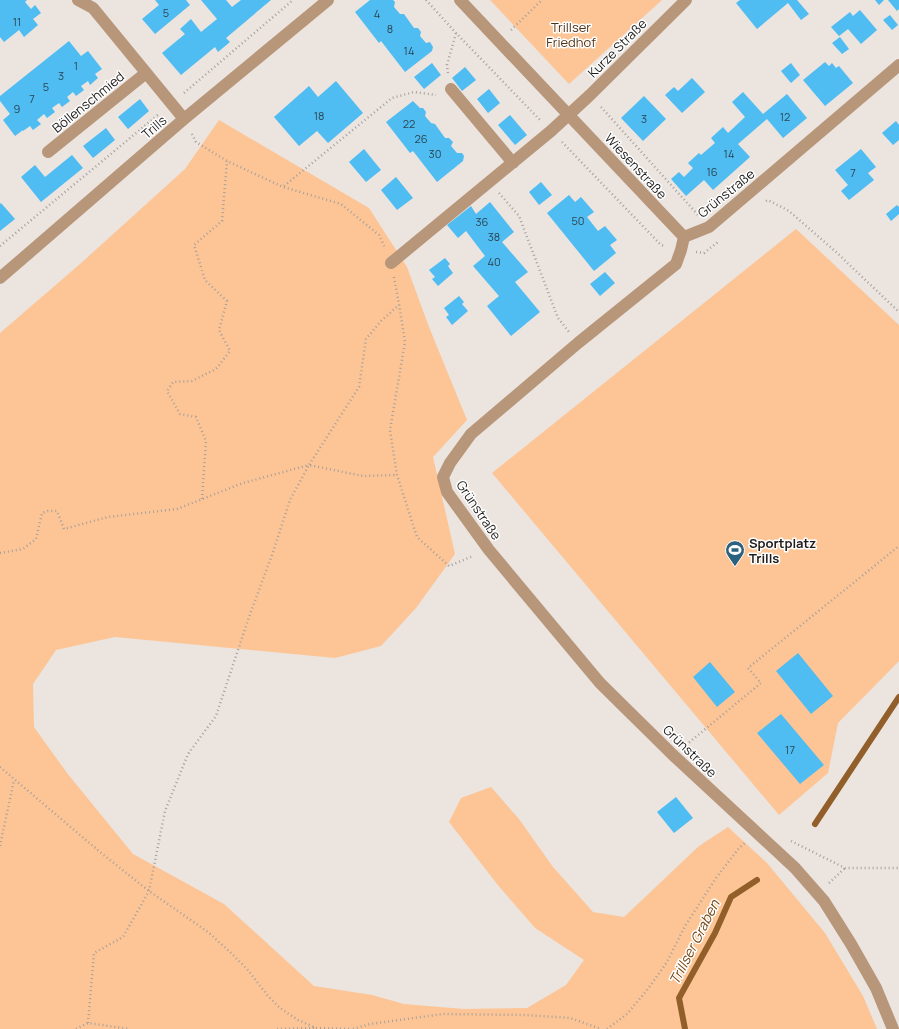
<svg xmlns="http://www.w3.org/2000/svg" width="899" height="1029" font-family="Manrope,sans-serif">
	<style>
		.green { fill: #fdc595 }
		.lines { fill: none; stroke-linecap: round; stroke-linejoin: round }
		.stream { stroke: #925f2a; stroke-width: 6 }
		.building { fill: #4fbcf2 }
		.path { stroke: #a6a09c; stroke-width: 2.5; stroke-dasharray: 1 3; stroke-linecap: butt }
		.street { stroke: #b8967a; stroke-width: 12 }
		.labels { text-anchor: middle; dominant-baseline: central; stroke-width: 3; stroke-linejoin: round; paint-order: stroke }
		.number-label { font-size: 11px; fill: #2b4551 }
		.park-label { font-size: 13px; fill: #503113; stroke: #fff }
		.street-label { font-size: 13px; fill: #1f1d1b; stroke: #fff }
		.poi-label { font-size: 13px; font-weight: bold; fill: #1f1d1b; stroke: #fff; text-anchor: start }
		.water-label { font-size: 14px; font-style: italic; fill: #76440e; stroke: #fff }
	</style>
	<rect width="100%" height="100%" fill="#ebe4df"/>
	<path class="green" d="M490,0H662L569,84Z
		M219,120L369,208L407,267L429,327L467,420L433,457L455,554L416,608L381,646L335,658L115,637L56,650L33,684L34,727L67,773L133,854L224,904L314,986L372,995L404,1004L464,1009L527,1008L566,985L584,960L535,928L497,884L449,822L461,798L491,787L519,819L553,867L593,912L624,917L699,846L728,827L767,863L825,933L863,996L877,1029H0V333L80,264L185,169Z
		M796,229L899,325V661L838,723L828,773L779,815L492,473Z"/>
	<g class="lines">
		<path class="stream" d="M815,824L899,697
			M685,1029L679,998L715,933L731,897L757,880"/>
	</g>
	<path class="building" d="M0,0H27L25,2L31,9L35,5L41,13L33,19L38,25L24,37L19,30L4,42L0,37Z
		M155,0H186L190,5L155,34L142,19L159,5Z
		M201,0H226L232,7L241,0H271L226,38L230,42L218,52L215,47L181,75L162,53L185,34L180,29L191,19L201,32L217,19Z
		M370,0H393L395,2L394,7L400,14H404L414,28H418L421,32L420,36L426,43L430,42L433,47L432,51L405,72L381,41L379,43L355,12Z
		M740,0H797L809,14L801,20L788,3L757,29L736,3Z
		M875,0H884L879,5Z
		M888,0H899V9L897,11Z
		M860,10L877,30L861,44L848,29L839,36L831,27L850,12L853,16Z
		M890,15L898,25L892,30L883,20Z
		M840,37L849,49L842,54L832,43Z
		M69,41L81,56L88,51L102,69L95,74L98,78L90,85L88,81L81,86L84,90L76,96L73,92L67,97L70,101L62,107L59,103L52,108L55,112L47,118L44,114L37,120L41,124L33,130L30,126L23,131V130L15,136L3,120L10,114L0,101V96Z
		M825,62L829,66L832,63L836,68L839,66L853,83L825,106L803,80Z
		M432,63L441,75L424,89L414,77Z
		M791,63L800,75L791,83L781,71Z
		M465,67L476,80L462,91L452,78Z
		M692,78L705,92L682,113L665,95L674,87L678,91Z
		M336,81L363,113L328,143L317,131L299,146L274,117L309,86L318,97Z
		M489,89L500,103L488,113L477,99Z
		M743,92L763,114L787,94L807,118L783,138L767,119L738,144L750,157L713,190L704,180L686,196L671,179L679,172L684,177L693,168L688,163L699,153L701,155L715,143L711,138L723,127L728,133L745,117L732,102Z
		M644,96L666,119L643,141L621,118Z
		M140,99L149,111L128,129L118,117Z
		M413,101L420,108H423L426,112L425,116L431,123L435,124L445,138H449L453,142L451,146L457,153H462L464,156L463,161L437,182L413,151L410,153L386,122Z
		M510,115L527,135L515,145L498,125Z
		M896,121L899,125V140L893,145L882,133Z
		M106,128L115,140L93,158L83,146Z
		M364,149L381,170L366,182L349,162Z
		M861,149L876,167L868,173L874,180L849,200L841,191L848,185L835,170Z
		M72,155L83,168L41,202L21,177L35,165L45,177Z
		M396,177L413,198L397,210L381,190Z
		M541,182L552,195L539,205L529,192Z
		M569,195L575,202L581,197L594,212L587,217L598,231L605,226L617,240L610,245L616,253L594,271L547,213Z
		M490,202L514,232L502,242L528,272L515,282L540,312L511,336L487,306L499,296L473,266L485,256L466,231L458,238L447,225L471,206L476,214Z
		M1,203L15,219L0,231V204Z
		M897,205L899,207V214L891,221L886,214Z
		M445,258L450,264L448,266L453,273L438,286L432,279L435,277L429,270Z
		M605,272L615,283L600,296L590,284Z
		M459,296L464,302L462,304L468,311L452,325L446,317L449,315L444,308Z
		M798,653L833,696L811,714L776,671Z
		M710,662L735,692L717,707L693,677Z
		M781,714L824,765L800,784L757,733Z
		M676,797L693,818L674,833L657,812Z"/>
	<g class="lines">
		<path class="path" d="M426,0L456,33L540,120
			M511,30L542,0
			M448,73L447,65L456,33
			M184,93L293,0
			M601,107L698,215
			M192,134L196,142L227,161L283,187L341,204L379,235L385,248
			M562,142L661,245L665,246
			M284,186L392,98L414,92L436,95
			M499,193L519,216L558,318L569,332
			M766,201L768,200L789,211L835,251L899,312
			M0,246L159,114
			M696,252L704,253L718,242
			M394,277L399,304L405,342L390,430L397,475L417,537L449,566L473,556
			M202,499L206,441L196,417L180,414L167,391L173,382L192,381L216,369L230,351L219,330L227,301L205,280L194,245L222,221L227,161
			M0,553L23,549L36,539L42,513L48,511H57L64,529L108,517L177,509L243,483L309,465L359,387L366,339L381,321L399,305
			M686,745L761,683L748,668L899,546
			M0,767L100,852L149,891L208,932L230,952L247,969L268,996L280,1008L298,1020L316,1028L350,1029
			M791,841L845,868H899
			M0,846L14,780
			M829,883L845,868
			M88,1023L94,953L123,937L149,891L165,811L188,754L216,716L248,620L272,555L290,500L309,465L363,476L397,475
			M76,1029L88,1023L129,1029
			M277,1029L315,1028
			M353,1029L370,1024L443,1014L526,1015L570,1018L601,1029
			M607,1029L627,1014L647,990L667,962L685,926L716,878L739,848L745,843"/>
		<path class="street" d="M78,0L93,8L184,119
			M460,0L684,237
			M451,89L513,163
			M48,152L146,73
			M391,263L551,131L590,95L686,0
			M0,278L184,119L328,0
			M893,1029L876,988L851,944L824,901L795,868L673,755L600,683L489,550L447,492L443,477L450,463L471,434L578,343L676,264L681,250L684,237L709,227L899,65"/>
	</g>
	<defs>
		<g id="stadium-pin" transform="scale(1)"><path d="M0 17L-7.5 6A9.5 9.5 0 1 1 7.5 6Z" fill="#2d627e" stroke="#fff"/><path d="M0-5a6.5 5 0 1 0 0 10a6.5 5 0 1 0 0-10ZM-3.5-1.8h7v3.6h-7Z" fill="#fff"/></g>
	</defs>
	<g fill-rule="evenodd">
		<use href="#stadium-pin" x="735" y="550"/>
	</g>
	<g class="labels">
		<g class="number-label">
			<text x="166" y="12">5</text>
			<text x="377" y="13">4</text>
			<text x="17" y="21">11</text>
			<text x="390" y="28">8</text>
			<text x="409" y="50">14</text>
			<text x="76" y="65">1</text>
			<text x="61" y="75">3</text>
			<text x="46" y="86">5</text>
			<text x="32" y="98">7</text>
			<text x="17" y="108">9</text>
			<text x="319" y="115">18</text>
			<text x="785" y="116">12</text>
			<text x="644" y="118">3</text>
			<text x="409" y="123">22</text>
			<text x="421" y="138">26</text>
			<text x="435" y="153">30</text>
			<text x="729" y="153">14</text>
			<text x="712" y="171">16</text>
			<text x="853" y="172">7</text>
			<text x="578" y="220">50</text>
			<text x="482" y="221">36</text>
			<text x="494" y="236">38</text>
			<text x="494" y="261">40</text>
			<text x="790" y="749">17</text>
		</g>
		<g class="park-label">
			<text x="571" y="27">Trillser<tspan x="571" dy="15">Friedhof</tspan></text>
		</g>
		<g class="street-label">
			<text transform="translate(617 48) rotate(-45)">Kurze Straße</text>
			<text transform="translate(88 102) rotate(-39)">Böllenschmied</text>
			<text transform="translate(154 127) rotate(-41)">Trills</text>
			<text transform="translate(636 166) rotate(47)">Wiesenstraße</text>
			<text transform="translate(726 193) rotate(-39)">Grünstraße</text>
			<text transform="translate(479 510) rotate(56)">Grünstraße</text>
			<text transform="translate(690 751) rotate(44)">Grünstraße</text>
		</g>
		<g class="poi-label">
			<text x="749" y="543">Sportplatz<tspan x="749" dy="15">Trills</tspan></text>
		</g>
		<g class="water-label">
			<text transform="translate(694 942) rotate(-63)">Trillser Graben</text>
		</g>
	</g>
</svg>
